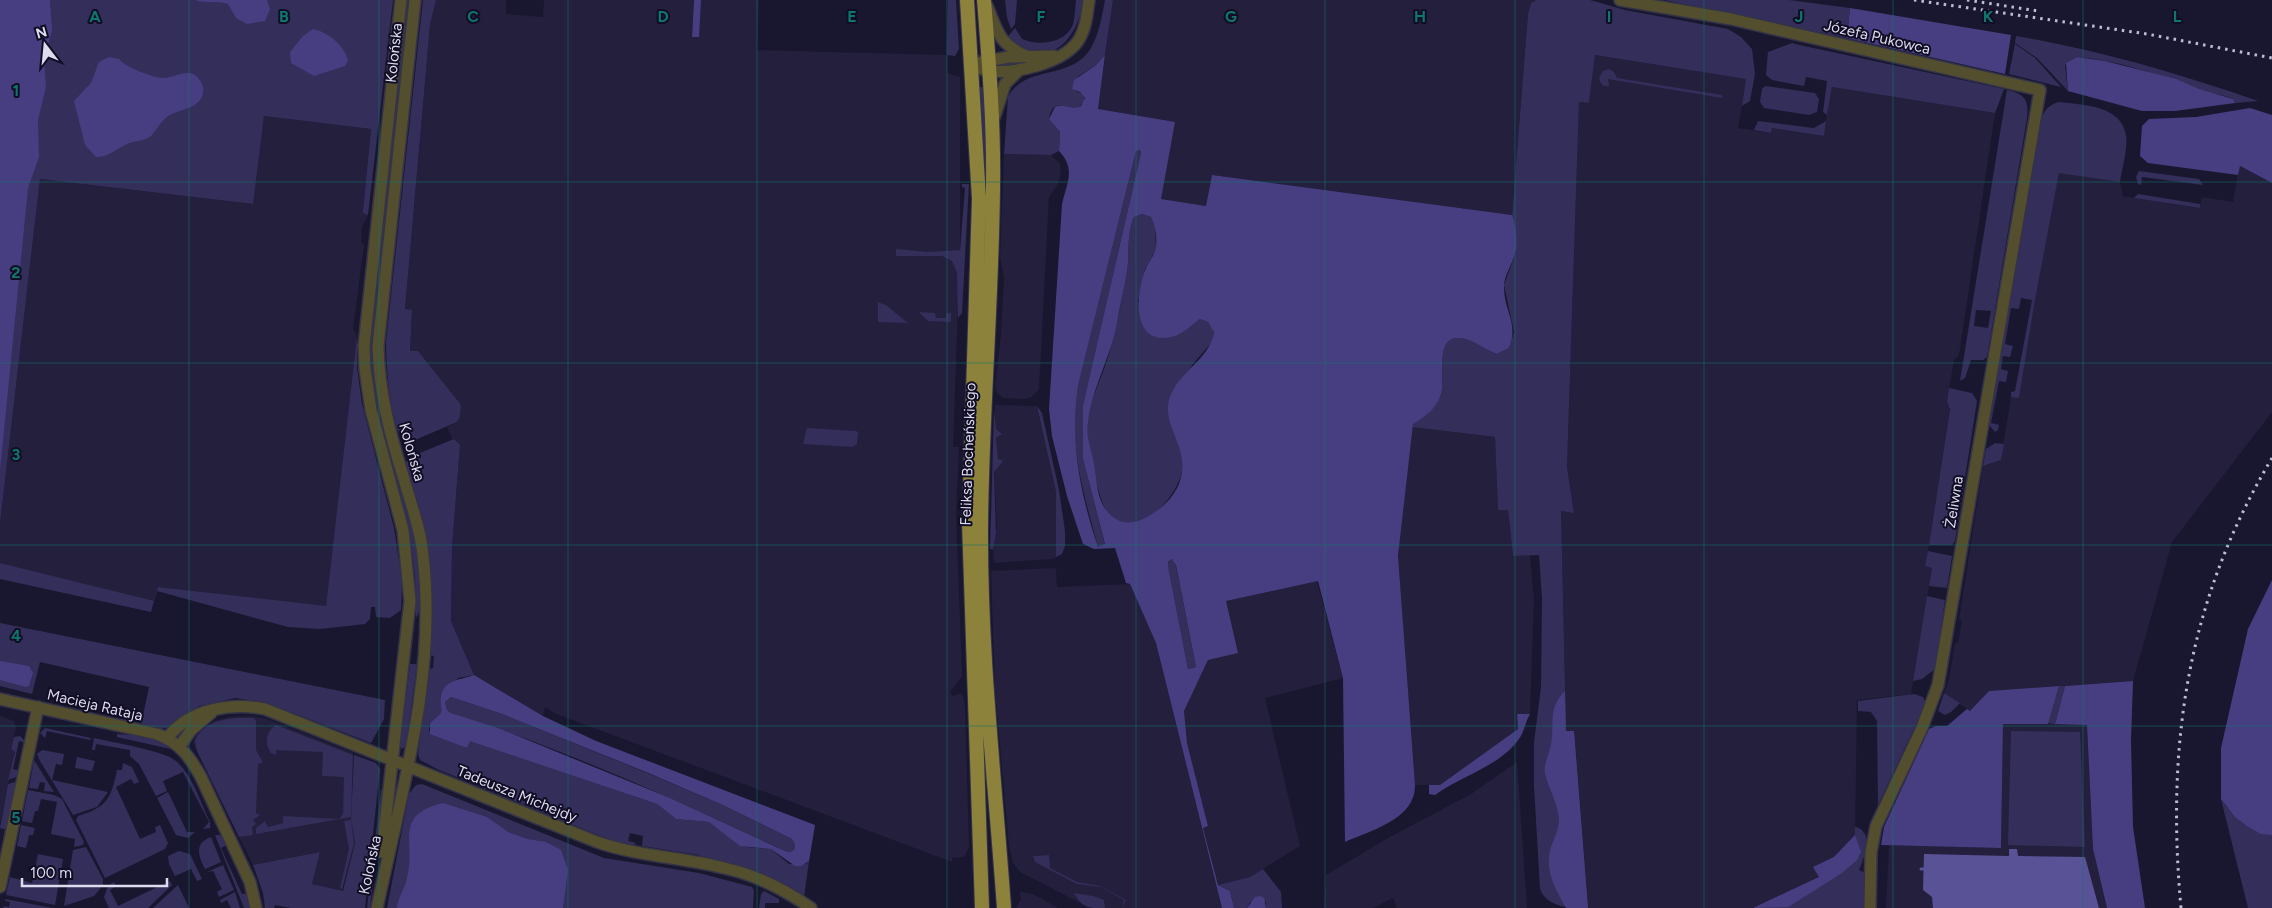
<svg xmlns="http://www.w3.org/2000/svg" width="2272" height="908" font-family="Figtree,sans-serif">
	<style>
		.built { fill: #231f3d }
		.green { fill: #332e5a; fill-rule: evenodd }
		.forest { fill: #473e81; fill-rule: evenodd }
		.water { fill: #5a5297 }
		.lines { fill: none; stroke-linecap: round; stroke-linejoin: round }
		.stream { stroke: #5a5297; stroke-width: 3 }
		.minor-casing { stroke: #34334a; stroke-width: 14 }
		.major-casing { stroke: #34334a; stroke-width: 16 }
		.minor { stroke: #534e2e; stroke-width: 11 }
		.major { stroke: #8d823b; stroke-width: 14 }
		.rail { stroke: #bfbed1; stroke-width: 3; stroke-dasharray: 2.5 5; stroke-linecap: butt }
		.grid { fill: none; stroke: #0f766e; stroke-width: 1; stroke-opacity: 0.55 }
		.labels { text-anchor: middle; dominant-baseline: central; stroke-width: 4; stroke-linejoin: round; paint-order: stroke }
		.street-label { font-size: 15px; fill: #dddcee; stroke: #110d25 }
		.grid-label { font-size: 16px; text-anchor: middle; font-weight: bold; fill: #0f766e; stroke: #110d25; stroke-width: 4; stroke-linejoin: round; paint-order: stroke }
	</style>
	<rect width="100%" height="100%" fill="#19172f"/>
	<path class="built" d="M436,0H506V14L543,17L544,0H694L692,37L701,0H759L757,50L947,55V73L960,77V250L953,447H959L956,514L962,676L950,692L953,696L962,693L965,704L969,847L964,857L952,858V862L554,713L545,707L543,716L474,675L451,621L452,547L460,445L452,439L447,427L457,422L418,351H410L412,310H405L430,25Z
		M1113,0H1536L1531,3L1528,14L1512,215L1212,175L1206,206L1161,199L1098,109Z
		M1595,55L1747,79L1738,128L1771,133L1772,128L1823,136L1832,87L1995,113L1959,355L1954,360L1947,402L1950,408L1926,565L1932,568L1911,694L1857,700L1855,835L1834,857L1814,867L1819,877L1753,908H1588L1574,731L1566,732L1561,511L1574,512L1567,467L1579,102L1589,103Z
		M264,116L371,129L363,210L368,215L362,227L361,242L364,245L353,329L357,336L326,607L159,587L153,605L0,563V525L40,179L252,204Z
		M1004,154L1051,155L1060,164L1061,172L1058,184L1049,197L1039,389L1032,397L1027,399L1003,398L997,393L995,386L1001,335L1004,278L1000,256Z
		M2239,166L2272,183V412L2172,542L2133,681L1990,691L1970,711L1944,693L1949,679L1955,643H1958L1962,621L1959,620L1983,466L2001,460L2011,397H2019L2036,293L2059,172L2120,182L2123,196L2199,208L2202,197L2233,202Z
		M995,405L1037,406L1056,492V557L1052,559L994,563L993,548L997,528L994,468Z
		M1412,427L1495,437L1498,510H1508L1513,556L1530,555L1534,599L1530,714H1517L1518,729L1440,785H1415L1414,774L1398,556Z
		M1056,568L1057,587L1130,584L1156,643L1222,908H1090L1020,872L1013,863L1009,846L995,690L991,571Z
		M1317,581L1343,678L1265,698L1300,846L1250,877L1218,885L1203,828L1208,826L1187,743L1184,711L1208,660L1226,601Z
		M0,716L14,721L16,728L11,749L15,751L0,824Z
		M251,716L267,719L353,753L351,819L355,843L342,891L312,884L320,852L253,865L193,743L196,735L214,721L229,717Z
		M2003,723L2087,724L2093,849L2107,908H1886L1889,845L2001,848Z
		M1517,762L1527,908H1397L1393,898L1373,908H1324L1326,875L1388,838L1471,794Z
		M1020,892L1033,894L1058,908H1016L1021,899Z"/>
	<path class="green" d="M0,0H393L368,215L363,213V210L371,129L264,116L253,204L40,179L0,524Z
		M407,0H410L383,231L381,228Z
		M423,0H436L430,25L405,309L412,310L410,351H418L461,405L460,416L457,422L408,443C390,437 386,361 386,342Z
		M948,0H956L959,49L955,56L947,55Z
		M1005,0H1017L1015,24L1011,29L1007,18Z
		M1076,0H1084C1079,28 1062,62 1027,51C1020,49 1012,43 1006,39L1015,28L1022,39C1038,46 1066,44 1073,24C1075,17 1075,7 1076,0Z
		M1105,0H1113L1105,55L1096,65L1077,77L1076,91L1083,94L1085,101L1078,108C1064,109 1053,97 1049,119L1060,132L1059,151L1051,155L1004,154L1008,97C1025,64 1072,81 1091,48C1099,34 1102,16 1105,0Z
		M1536,0H1590L1625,10L1728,29L1741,37L1752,49L1755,74L1750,101L1742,106L1746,79L1595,55L1589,103L1579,102L1567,467L1574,513L1561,511L1566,731H1574L1588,908C1571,908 1547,908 1540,889L1534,786V742L1541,687L1542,598L1539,555L1513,556L1508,510H1498L1495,437L1412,427L1413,423C1425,417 1437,407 1441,393C1446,379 1432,330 1465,339C1476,342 1486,350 1497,354L1509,348L1514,332L1504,285L1516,252L1514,222L1512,215L1528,14L1531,3Z
		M1665,0H1789L1850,8L1847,38Z
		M2016,36C2098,50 2177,73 2258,101L2235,103L2233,99C2222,94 2211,94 2200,90C2161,76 2119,60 2077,57L2065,65L2068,91L2037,58L2015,43Z
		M1792,43L1795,44L2004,89L1995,113L1832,87L1827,115L1823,112L1827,81L1806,77L1804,86L1772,80L1766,75L1768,52Z
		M2015,44L2035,58L2061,87L2009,74Z
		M1609,69L1614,72L1617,78L1722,95V98L1608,79L1609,86C1603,87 1600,84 1599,78L1603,71Z
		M1765,86L1815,93L1819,99L1817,112L1809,115L1764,108L1760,102L1762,89Z
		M979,87H985L987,181L981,370Z
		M2007,90C2025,94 2029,100 2027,118L1987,357L1983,360H1971L1965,378L1960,381ZM1976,310L1991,311L1988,328L1974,326Z
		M2059,102C2083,105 2122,105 2126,136C2128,149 2122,168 2120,182L2059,173L2035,300L2019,398L2011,397V392L2015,391L2032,300L2021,298L2019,309L2011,308L2005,344L2013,346L2010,357L2003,356L2001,369L2008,371L2006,382L1999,381L1991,423L1999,425L1998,430L1995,432L1989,425L2038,137C2041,121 2041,107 2059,102Z
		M1758,121L1814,128L1826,121L1824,136L1772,128L1771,133L1754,130Z
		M1138,149L1141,153L1083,405V459L1105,545L1098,547C1082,487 1069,449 1078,386L1136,151Z
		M2139,171L2199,179L2203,185L2142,177L2141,185L2138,184L2136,177Z
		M962,184H969L962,313L958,318L957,273L952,261L942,256H896V249L928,252L960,250L965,188L962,187Z
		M2138,194L2200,204V208L2134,198Z
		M1142,214L1151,217L1155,224L1156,250L1145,269L1138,302L1177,335L1200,319L1208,322L1214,331L1212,342L1192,365L1172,428C1178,442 1184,455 1182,471C1177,498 1139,540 1110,517C1100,508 1087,445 1087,430C1087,405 1101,381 1108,357C1116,330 1122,300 1127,272C1130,253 1126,235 1134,217Z
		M874,301L886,305L908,323L878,322V303Z
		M919,312L935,313L936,318H946V313H951V322L928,321Z
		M374,321L373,371L383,425L380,426L371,377V323Z
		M357,336V368L362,404L394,528L402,580L401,610L390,618L376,617L375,607H371L370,619L365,624L320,629L288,627L157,591L158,587L326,606Z
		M1949,388L1972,393L1977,401L1955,541L1952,545H1929L1950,409L1947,402Z
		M1037,406L1042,413L1059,490L1065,531V546L1062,554L1056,557V492Z
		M994,410L996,429L1002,434L996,438L998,459L1003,461L994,472L996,533L993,549H990Z
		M807,428L856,431L858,432L857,444L853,447L803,444Z
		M385,435C396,471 436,588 416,618L415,576L411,544L382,436Z
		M454,439L460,445L452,547L451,621L474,675L458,678L441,705V713L430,723L429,731L467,748L469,740L657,804L676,819L709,822L747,847L771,849L789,864H806L809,861L804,897C773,875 737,864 700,858V855L642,846L643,836L630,833L628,841L636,843L634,845L613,841L439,770L420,760L418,754L429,669L433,668L434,656L429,655L432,608L429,554L405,464L410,457Z
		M1995,443L2004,444L2001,460L1983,466L1986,449Z
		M1928,551L1952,556L1947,588L1929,586L1932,568L1925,566Z
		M1172,559L1175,561L1196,667L1188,669L1168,566V563Z
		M0,563L154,601L151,612L0,579Z
		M1927,596L1945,600L1935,669L1922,679L1913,681Z
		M0,623L385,700L384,719L371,743L265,702L235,698L199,706L170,727L161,729L141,725L149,687L40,662L32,694L0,686Z
		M410,664H417L406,746L402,749L400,746Z
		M2059,686H2065L2055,724L2048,723Z
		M1944,693L1960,703L1951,712L1945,715L1938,711Z
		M1914,694L1923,697L1926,703L1878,805L1877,721L1871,712L1858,711V701Z
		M451,697L502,714L645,772L725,806L792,839L795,845L794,850L790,852L785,851C676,800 565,749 451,713L447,710L445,702Z
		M238,718H254L256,721V750L262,761V763L258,764L256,813L260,815L253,820L256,824L252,827L253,835L239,837L197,751L195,741C202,723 221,719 238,718Z
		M276,725L353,755L351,817L256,834V828L265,821L268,827L283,823V816L339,819L343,814L344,777L322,776L323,752L276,750V755L271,753C264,744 266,731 276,725Z
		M45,728L91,738L90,740L47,731L45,738L40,733Z
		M2011,731L2080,732L2085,847L2008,845Z
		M117,734C139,735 156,737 175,750L117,737Z
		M20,736L27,743L19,741L13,769L20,771L19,776L8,780L15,752L11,749L14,737Z
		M94,738C111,742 165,751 176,761C193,776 200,802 210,822V828L203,829L209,822L183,772L163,781L167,791L156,796L139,764L130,756V750L96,744L95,750H92Z
		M42,750L64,754L62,765L56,764L52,780L108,792L97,807L73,815L40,761L37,754Z
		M354,755L376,763L380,769L365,908H291L275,905L274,908H265L263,893L253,865L320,852L312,884L343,891L355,843L351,819Z
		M77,757L95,761L92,771L75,768Z
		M34,760L54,792L44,791L45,783L40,782L38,789L29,788Z
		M123,763L132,767L139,782L134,784L131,779L116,787L140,839L156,832L155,827L160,825L168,843L165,849L105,878L76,820L78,816C107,807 111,799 117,770H122Z
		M18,781L7,830L0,828L8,784Z
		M422,784L604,858L699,873L752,887L754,891L753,908H387L409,794L416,785Z
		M384,787L370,908H367L381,790Z
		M28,790L54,795L62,799L84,842L83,845L74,847L75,839L51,834L57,802L41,799L38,811H35L32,823L22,821Z
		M168,792L187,832H195L188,838L176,835L157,798Z
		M2221,799C2233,817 2251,832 2272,835V908H2248Z
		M351,820L354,843L342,889L340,888L349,849L344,821Z
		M21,825L35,828L33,835H29L26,848L17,846Z
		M1855,827C1875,831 1864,858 1859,870L1866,873L1865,908H1753L1819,877L1813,867L1834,857L1855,835Z
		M215,835H220L227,845L221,848L242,894L248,893L251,908H244Z
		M211,837L221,862L205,869C198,856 194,843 211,837Z
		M86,847L103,879V885L94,896L64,906L73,850Z
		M179,851L190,854L202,879L197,881L191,869L175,876L169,864L168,856Z
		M38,854L63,859L55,905L6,895L10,877L32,883Z
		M1049,855L1050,868L1077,882L1100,886L1126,900L1122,908L1124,900L1101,887L1077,884L1035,862L1033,856Z
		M223,865L234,890L219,897L217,892L222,889L213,871L207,872Z
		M1263,869L1281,892L1282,908H1266V902H1250L1247,908H1234L1230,891L1218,885L1250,877Z
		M170,881L172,885L148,908H109L104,897L108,886L114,882L116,886L110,890L118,906Z
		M178,885L189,908H153Z
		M764,891L779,899V903H765V908H759L761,894Z
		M235,892L240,908H231L227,900L221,903L220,900Z
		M1074,893L1093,896L1104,900L1105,908C1087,908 1083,908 1074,893Z
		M5,899L53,908H3L4,906L9,907L10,902L5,901Z"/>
	<path class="forest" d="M0,0H50L52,31L44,58L46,87L38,120L39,157L28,188L0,471Z
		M195,0H267L270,9L265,21L247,24L236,18L228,4C217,0 206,4 195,0Z
		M694,0H701L699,37H692Z
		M1850,8L2011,35L2005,74L1847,38Z
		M313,29C328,32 344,45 348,60L345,66L314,76L291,63L290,52L303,36Z
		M1105,55L1098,109L1175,122L1161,199L1206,206L1212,175L1512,215C1516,224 1518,244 1515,254C1512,265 1504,275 1504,287C1504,312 1519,323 1509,348L1497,354C1486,350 1476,342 1465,339C1432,330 1446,379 1441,394C1437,408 1425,417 1413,424L1398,556L1415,785C1416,819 1370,831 1345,842L1343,678L1318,581L1226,601L1238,653L1208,660L1184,711L1187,743L1208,826L1203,828L1218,885L1230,891L1234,908H1222L1156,643L1130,584L1126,583L1115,548L1094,549L1083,544L1067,496L1052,436L1049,409L1062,204C1067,182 1076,169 1059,151L1060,132L1049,119L1055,107C1065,103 1072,111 1081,106L1085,98L1080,92L1072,89L1074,80L1096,65ZM1140,150L1141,153L1083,405V459L1105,544L1098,547C1080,493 1070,443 1078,386L1136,151ZM1142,214L1151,217C1156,227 1157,237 1156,247C1155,255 1149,261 1146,268C1135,294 1131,349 1175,336C1184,333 1193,324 1200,319L1208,322L1214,332C1210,360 1177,372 1169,400C1162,429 1192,448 1179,484C1172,500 1160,510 1145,518C1138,522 1128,524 1120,521C1095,510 1098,482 1093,459C1090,446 1086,435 1088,422C1092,389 1109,360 1116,328C1119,309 1124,291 1127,272C1130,252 1126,235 1134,217ZM1172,559L1176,565L1196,667L1188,669L1168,566V562Z
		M109,57L119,59C124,67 154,78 163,78C175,78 190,66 199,79C204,85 205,94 200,100C193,109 179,110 170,115C161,120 158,128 152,135C145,142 135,140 127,144C116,149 109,157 96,157L85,145L74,101L91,83L99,62Z
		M2077,57L2105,61L2176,79L2199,89L2233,99L2235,103L2175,111H2142L2068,91L2066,63Z
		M2250,108L2272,115V183L2240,166L2238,175L2148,163L2140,156L2142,126L2149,119L2196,117Z
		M2272,580V835H2271L2261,834L2247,826L2235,817L2221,799V748L2248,629Z
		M0,661L29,666L33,673L29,686L26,687L0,680Z
		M474,675L543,716L596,741L815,825L809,861L801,866H795L771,849L740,846L709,822L676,819L657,804L470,741L467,748L430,734V723L441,713C442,707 440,702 441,696C445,679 461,680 474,675ZM451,697L502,714L646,772L725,806L792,839L795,845L794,850L790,852L785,851L670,798L498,728L451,713L447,710L445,702Z
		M2133,681L2131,741L2133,827L2145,908H2107L2093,849L2087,725L2055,724L2065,686Z
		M2059,686L2048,724H2003L2001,848L1881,845L1884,827L1929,729L1936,726H1947L1967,709L1970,711L1989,691Z
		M1565,691L1566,731H1574L1588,908H1566C1555,888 1544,870 1551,847C1555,837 1559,828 1559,818C1557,802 1549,789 1545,774C1543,763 1550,754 1551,744C1555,723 1547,709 1565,691Z
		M1517,714H1530C1525,722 1525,731 1519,739C1500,766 1461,776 1435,795L1429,794V785H1440L1518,729Z
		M443,803L487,817L508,832L527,839L546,842L561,850L568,870L563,908H397C398,897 405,889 407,878C416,841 393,815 443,803Z
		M1855,835L1861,852L1857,860L1842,873L1788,907L1753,908L1819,877L1813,867L1834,857Z
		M1260,896L1264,898L1266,908H1247L1255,897Z"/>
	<path class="water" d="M2009,849H2017L2018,856L2085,857L2099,908H1933L1932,897L1923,890L1924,854L2009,856Z"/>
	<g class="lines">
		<path class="stream" d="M1921,869H1924"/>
		<g class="minor-casing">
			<path id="minor" d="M1620,0L1731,19L2040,90L1938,685L1922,728L1876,826L1871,852L1870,908
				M987,6C998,32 998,43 1026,56
				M981,62L1009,57L1054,56
				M971,65C977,67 984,70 990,71C1015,74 1063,63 1078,41C1086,29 1087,14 1089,0
				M994,118L1005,84L1020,69
				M0,699L157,734C179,742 190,757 201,777L250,882L256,908
				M168,737C190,709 231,702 265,709L597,842C640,857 685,857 728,869C759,876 785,890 811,908
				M180,746L191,730L211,713
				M382,852L410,601L403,530L371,410L365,369L364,346L401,0
				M0,887L38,707
				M377,908C401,794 437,674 423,556C421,530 411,505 404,479C390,435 379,392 378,346L415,0"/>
		</g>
		<g class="major-casing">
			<path id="major" d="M967,0L979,199L969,522L982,908
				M984,0C989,62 994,125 993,187C992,300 982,412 981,525C980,653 995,780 1004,908"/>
		</g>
		<use href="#minor" class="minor"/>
		<use href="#major" class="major"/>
		<path class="rail" d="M1914,0L2147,34L2272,58
			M1967,0L2038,11
			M2181,908C2166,744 2187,601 2272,458"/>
	</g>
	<path class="grid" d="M189,0V908M379,0V908M568,0V908M757,0V908M947,0V908M1136,0V908M1325,0V908M1515,0V908M1704,0V908M1893,0V908M2083,0V908M0,182H2272M0,363H2272M0,545H2272M0,726H2272"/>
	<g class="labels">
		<g class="street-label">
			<text transform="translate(1877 37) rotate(13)">Józefa Pukowca</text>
			<text transform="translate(394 53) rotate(-84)">Kolońska</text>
			<text transform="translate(412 452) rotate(74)">Kolońska</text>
			<text transform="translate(968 454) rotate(-88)">Feliksa Bocheńskiego</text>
			<text transform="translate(1954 502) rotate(-81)">Żeliwna</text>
			<text transform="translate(95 705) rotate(13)">Macieja Rataja</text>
			<text transform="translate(517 794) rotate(22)">Tadeusza Michejdy</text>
			<text transform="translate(370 865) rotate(-78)">Kolońska</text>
		</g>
	</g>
	<g class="grid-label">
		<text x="95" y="22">A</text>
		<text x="284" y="22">B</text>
		<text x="473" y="22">C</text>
		<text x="663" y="22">D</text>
		<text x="852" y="22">E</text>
		<text x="1041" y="22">F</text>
		<text x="1231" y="22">G</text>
		<text x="1420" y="22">H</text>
		<text x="1609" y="22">I</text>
		<text x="1799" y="22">J</text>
		<text x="1988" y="22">K</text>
		<text x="2177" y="22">L</text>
		<text x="16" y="96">1</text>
		<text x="16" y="278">2</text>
		<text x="16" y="460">3</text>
		<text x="16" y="641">4</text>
		<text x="16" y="823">5</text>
	</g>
	<g transform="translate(45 45) rotate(344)" stroke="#110d25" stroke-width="4" paint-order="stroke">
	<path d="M0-4L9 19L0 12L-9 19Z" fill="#dddcee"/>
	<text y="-8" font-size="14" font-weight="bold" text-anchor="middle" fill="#dddcee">N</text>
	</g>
	<path d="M22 878v8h145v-8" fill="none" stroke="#dddcee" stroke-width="2.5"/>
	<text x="30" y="878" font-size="15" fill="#dddcee" stroke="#110d25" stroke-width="4" paint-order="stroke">100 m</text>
</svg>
